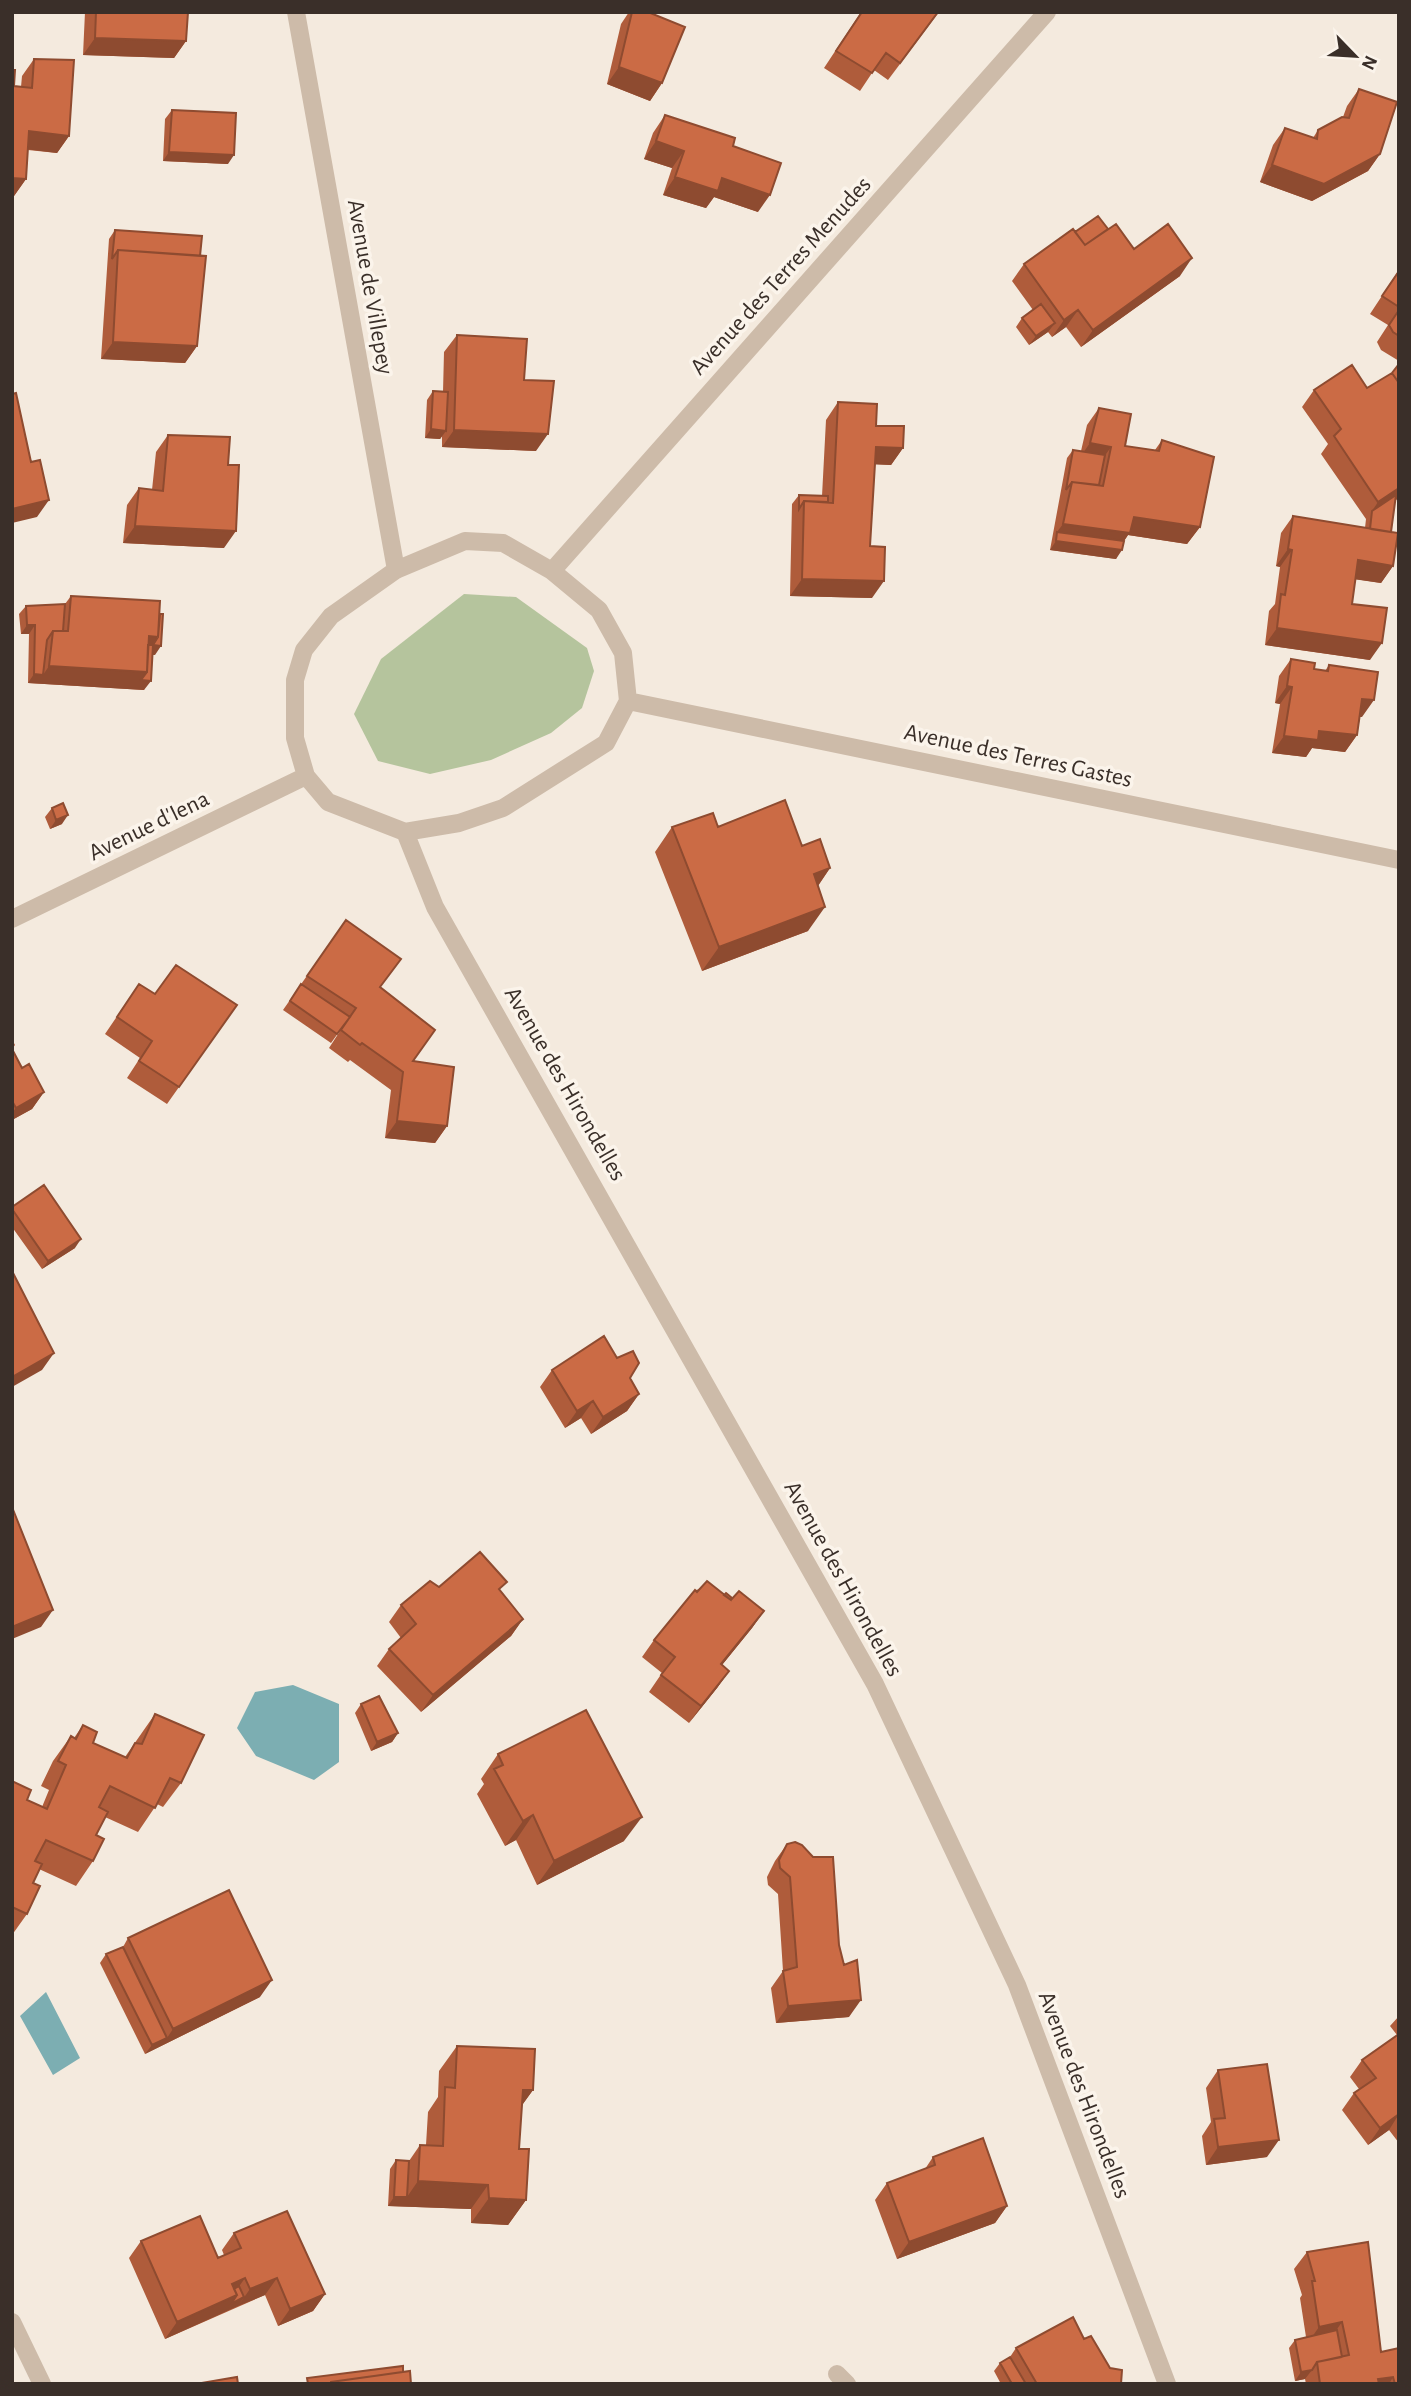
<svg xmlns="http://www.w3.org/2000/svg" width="1411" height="2396" font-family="'Alegreya Sans',sans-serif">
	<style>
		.green { fill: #b5c49d }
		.water { fill: #7caeb2 }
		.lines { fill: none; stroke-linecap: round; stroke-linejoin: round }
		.minor { stroke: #cdbba9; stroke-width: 18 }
		.wall { fill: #af5c3b }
		.shaded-wall { fill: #8e4b30 }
		.building { fill: #cb6b45; stroke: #8e4b30; stroke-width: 2 }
		.labels { text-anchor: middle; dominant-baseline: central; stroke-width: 7; stroke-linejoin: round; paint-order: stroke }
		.street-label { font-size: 24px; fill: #3a2f29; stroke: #fbf4eb }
	</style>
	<rect width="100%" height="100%" fill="#f4eade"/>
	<path class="green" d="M464,594L516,597L587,648L594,671L582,708L551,733L491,760L430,774L378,761L354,714L381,659Z"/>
	<path class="water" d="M293,1685L339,1704V1762L314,1780L256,1756L237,1728L255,1692Z
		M46,1992L80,2058L53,2075L20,2016Z"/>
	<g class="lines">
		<path class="minor" d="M296,12L396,570
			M465,541L503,543L552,571L599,610L623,653L628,701L606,743L503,808L459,823L405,832L328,802L306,776L295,738V680L304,650L331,616L396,570Z
			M552,571L1047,12
			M628,701L1399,860
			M405,832L435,907L875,1684L1017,1985L1167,2384
			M12,919L306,776
			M12,2322L42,2384
			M837,2374L847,2384"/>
	</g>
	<path class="wall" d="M85,12H188L186,41L174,58L83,55Z
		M629,12H648L662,83L650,101L607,84L621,24Z
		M861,12H939L888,80L874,70L860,91L824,68Z
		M34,59L69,136L57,153L28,150L26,179L14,196V86L21,87L22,76Z
		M1359,89L1380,154L1368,171L1312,201L1260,182L1273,145L1285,128L1313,138L1318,130L1343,117L1347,106Z
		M172,110L228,164L163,161L165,119Z
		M665,115L733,146L758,212L714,197L706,208L663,195L672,168L644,159L653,133Z
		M1108,229L1134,249L1180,276L1081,347L1066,327L1052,337L1048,332L1029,345L1016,327L1022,318L1033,310L1012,281L1024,264L1075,232Z
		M115,230L200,256L197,346L185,363L101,359L109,239Z
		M1399,270V361L1381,350L1377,342L1388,325L1370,314Z
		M457,335L524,380L536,451L442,447V436L440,439L425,438L427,400L433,391L443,392L444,352Z
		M1399,364V498L1395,500L1391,532L1393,566L1381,583L1355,579L1352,604L1370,660L1265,645L1269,611L1275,604L1280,567L1276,566L1281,533L1293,516L1365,528L1366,519L1321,454L1328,444L1302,407L1314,390L1367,388L1392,373Z
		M838,402L876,426L903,448L891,465L875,464L870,546L872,598L790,596L792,504L799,495L822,496L826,420Z
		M1099,408L1125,446L1155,450L1162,440L1200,527L1187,544L1128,535L1124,541L1116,559L1050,550L1067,458L1073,450L1081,451L1087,425Z
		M168,435L224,548L123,543L127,505L139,488L152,490L156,452Z
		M71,596L155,655H152L144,690L28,683L29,634H21L19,614L26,606L65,604Z
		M1291,659L1314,669L1325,671L1329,665L1362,717H1360L1357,735L1345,752L1312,748L1306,757L1272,753L1280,704L1275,703L1279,676Z
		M52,808L62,824L50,829L45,817Z
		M672,827H718L830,868L818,886L808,931L702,971L655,852Z
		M346,920L380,988L413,1061L447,1126L435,1143L385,1138L391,1090L350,1060L348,1062L329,1048L344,1025L331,1043L283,1010Z
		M139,984L155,994L237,1005L167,1104L127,1078L140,1058L105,1034Z
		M12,1039L15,1045L12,1049L22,1068L44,1092L32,1109L12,1120Z
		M12,1207L75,1248L42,1269L12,1227Z
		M552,1370L630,1378L639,1394L627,1411L591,1434L581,1418L565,1428L540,1387Z
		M439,1587L500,1591L523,1619L511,1636L421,1712L377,1666L389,1649L401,1638L389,1622L401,1605Z
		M700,1589L724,1595L764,1611L752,1628L722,1665L729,1671L717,1688L689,1723L649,1692L662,1673L642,1657L654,1640L696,1590Z
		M361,1704L398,1733L392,1742L371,1751L355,1713Z
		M155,1714L181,1783L163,1807L157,1804L138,1832L105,1817L96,1835L93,1861L76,1886L39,1869L33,1883L27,1914L12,1935V1781L27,1800L42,1807L49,1790L41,1786L53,1761L71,1736L74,1738L83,1725L93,1743L125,1757Z
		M498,1754L624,1841L537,1885L516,1840L505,1846L477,1794L484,1784L481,1779Z
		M787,1844L839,1945L849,2017L776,2023L771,1988L783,1971L778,1894L768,1885L767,1877L775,1861Z
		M128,1938L260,1997L145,2054L100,1963L106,1954L123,1947Z
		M1399,2016V2143L1389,2130L1368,2145L1342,2110L1354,2093L1359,2089L1350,2077L1362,2060L1397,2035L1390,2026Z
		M457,2046L533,2090L522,2105L519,2149L526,2200L508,2225L471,2223V2209L388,2206L390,2169L396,2160L409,2161L420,2145H426L428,2112L438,2097L439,2071Z
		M1218,2070L1267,2157L1206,2165L1202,2136L1211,2122L1206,2088Z
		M933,2157L1007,2206L995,2223L897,2259L875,2200L887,2183L925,2169Z
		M234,2233L325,2294L313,2311L278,2326L265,2295L165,2339L129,2258L141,2241L218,2258L224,2255L222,2250Z
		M1307,2252L1381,2352L1399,2384H1306L1305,2379L1295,2381L1289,2348L1295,2340L1306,2337L1300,2298L1302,2295L1294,2269Z
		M1084,2339L1110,2368L1121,2384H1001L994,2371L1000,2363L1010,2357L1016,2348Z"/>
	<path class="shaded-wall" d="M95,38L186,41L174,58L83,55Z
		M619,67L662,83L650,101L607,84Z
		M29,131L69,136L57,153L17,148Z
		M656,141L684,151L672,168L644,159Z
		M169,152L234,155L228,164L163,161Z
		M1380,154L1368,171L1312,201L1260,182L1272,165Z
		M675,177L722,178L770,195L758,212L714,197L706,208L663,195Z
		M12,178L26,179L14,196H12Z
		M1192,258L1180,276L1081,347L1093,330Z
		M1078,310L1066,327L1052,337L1064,320Z
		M1055,323L1048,332L1029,345L1036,336Z
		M113,342L197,346L185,363L101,359Z
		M431,429L446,431L440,439L425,438Z
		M454,430L548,434L536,451L442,447Z
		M1090,443L1111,447L1099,464L1078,460Z
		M876,447L903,448L891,465L864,464Z
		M1399,488V498L1371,516L1372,511L1378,502Z
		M49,500L37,517L12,523V509Z
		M1134,517L1200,527L1187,544L1128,535L1118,550H1122L1116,559L1050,550L1056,541L1057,532L1063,524Z
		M135,526L236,531L224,548L123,543Z
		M1288,549L1292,550L1280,567L1276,566Z
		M1358,560L1393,566L1381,583L1346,578Z
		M802,579L884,581L872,598L790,596Z
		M27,625H35L29,634H21Z
		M1277,628L1382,643L1370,660L1265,645Z
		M149,636L158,637L146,654Z
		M153,645L161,646L155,655L146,654Z
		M49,666L147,672L151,681L144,690L28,683L34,674L43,675Z
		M1287,686L1292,687L1280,704L1275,703Z
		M1362,699L1374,700L1362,717L1350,716Z
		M1319,731L1357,735L1345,752L1312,748L1306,757L1272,753L1284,736Z
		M68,815L62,824L50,829L56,820Z
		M830,868L813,893L814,874Z
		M825,907L808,931L702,971L719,947Z
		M44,1092L32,1109L12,1120V1113L16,1108Z
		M397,1121L447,1126L435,1143L385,1138Z
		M81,1239L75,1248L42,1269L48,1261Z
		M54,1353L42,1370L12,1387V1377Z
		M639,1394L627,1411L591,1434L603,1417Z
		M593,1401L581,1418L565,1428L577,1411Z
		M53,1610L41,1627L12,1639V1627Z
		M764,1611L752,1628L709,1681L721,1664Z
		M523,1619L511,1636L421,1712L433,1695Z
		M729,1671L717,1688L689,1723L701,1706Z
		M398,1733L392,1742L371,1751L377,1742Z
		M533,1815L516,1840L505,1846L523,1821Z
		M642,1817L624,1841L537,1885L554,1861Z
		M272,1980L260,1997L145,2054L152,2045L167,2038L173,2029Z
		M861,2000L849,2017L776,2023L788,2006Z
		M523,2090H533L515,2115Z
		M1399,2114L1389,2130L1368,2145L1380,2128Z
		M1279,2140L1267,2157L1206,2165L1218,2147Z
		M418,2181L488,2185L471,2209L388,2206L394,2197H407Z
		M489,2198L526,2200L508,2225L471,2223Z
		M1007,2206L995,2223L897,2259L909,2242Z
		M245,2278L233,2295L232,2284Z
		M277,2278L265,2295L238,2306L250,2289Z
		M325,2294L313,2311L278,2326L290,2309Z
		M237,2295L244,2297L238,2306L165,2339L177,2322Z
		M1342,2322L1330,2339L1307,2344L1319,2327Z
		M1312,2370L1305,2379L1295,2381L1301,2372Z
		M1393,2377L1389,2384H1375L1378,2379Z"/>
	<path class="building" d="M96,12H188L186,41L95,38Z
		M632,12H648L685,27L662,83L619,67Z
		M862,12H938L900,63L886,53L872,73L836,51Z
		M34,59L74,60L69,136L29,131L26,179L12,178V70H15L14,86L32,88Z
		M1359,89L1397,102L1380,154L1324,184L1272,165L1285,128L1317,139L1318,130L1342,117L1349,118Z
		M172,110L236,113L234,155L169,152Z
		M665,115L735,138L733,146L781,163L770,195L722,178L718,191L675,177L684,151L656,141Z
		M1098,216L1108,229L1085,245L1075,232Z
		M1116,224L1134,249L1168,224L1192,258L1093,330L1078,310L1064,320L1024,264L1073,229L1085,245Z
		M115,230L202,236L200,256L118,250L112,259Z
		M118,250L206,256L197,346L113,342Z
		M1399,271V307L1382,296Z
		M1041,304L1055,323L1036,336L1022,318Z
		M1399,310V336L1393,332L1389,325Z
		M457,335L527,339L524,380L554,381L548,434L454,430Z
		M1399,364V383L1392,373Z
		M1352,365L1367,388L1392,373L1399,383V488L1378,502L1334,436L1341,429L1314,390Z
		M433,391L448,392L446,431L431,429Z
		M16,393L31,462L40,460L49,500L12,509V394Z
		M838,402L877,404L876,426H904L903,448L876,447L870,546L885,547L884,581L802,579L804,501L833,503Z
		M1099,408L1131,414L1125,446L1159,451L1162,440L1214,457L1200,527L1134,517L1130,533L1063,524L1072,482L1103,486L1111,447L1090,443Z
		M168,435L230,437L228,465H239L236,531L135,526L139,488L163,491Z
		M1073,450L1105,455L1099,485L1072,482L1066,490Z
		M799,495L828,496V502L804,501L799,509Z
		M1396,495L1391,532L1370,529L1372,511Z
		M1293,516L1398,533L1393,566L1358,560L1352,604L1387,608L1382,643L1277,628L1281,594L1285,595L1292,550L1288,549Z
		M1057,532L1124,541L1122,550L1056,541Z
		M71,596L160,601L158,637L149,636L147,672L49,666L53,631H68Z
		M65,604L63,631H53L47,640L43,675L34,674L35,625H27L26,606Z
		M160,614H163L161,646L153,645L158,637Z
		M148,645H153L151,681L141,680L147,672Z
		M1291,659L1315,663L1314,669L1328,671L1329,665L1378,672L1374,700L1362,699L1357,735L1319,731L1318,740L1284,736L1292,687L1287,686Z
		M785,800L802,846L820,839L830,868L814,874L825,907L719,947L672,827L713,813L718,827Z
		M63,803L68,815L56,820L52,808Z
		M346,920L401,959L380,987L435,1030L413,1061L454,1067L447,1126L397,1121L403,1072L362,1043L360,1045L341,1030L356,1008L307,976Z
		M176,965L237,1005L179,1087L139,1061L152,1041L117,1017L139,984L155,994Z
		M301,984L350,1017L337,1034L290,1001Z
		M12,1049L22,1068L29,1064L44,1092L16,1108L12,1101Z
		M44,1185L81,1239L48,1261L12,1209V1207Z
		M12,1271L54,1353L12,1377Z
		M604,1336L617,1358L633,1351L639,1363L630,1378L639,1394L603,1417L593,1401L577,1411L552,1370Z
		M12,1507L53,1610L12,1627Z
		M480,1552L507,1582L499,1589L523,1619L433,1695L389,1649L416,1624L401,1605L430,1581L439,1587Z
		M707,1581L731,1600L739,1591L764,1611L721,1664L729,1671L701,1706L661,1675L675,1657L654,1640L695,1590L697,1592Z
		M726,1593L732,1598L731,1600L724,1595Z
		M379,1696L398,1733L377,1742L361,1704Z
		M586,1710L642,1817L554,1861L533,1815L523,1821L494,1769L503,1765L498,1754Z
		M155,1714L204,1735L181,1783L170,1778L155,1808L110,1786L99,1807L108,1812L96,1835L104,1839L93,1861L46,1840L35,1861L42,1864L33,1883L40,1886L27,1914L12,1907V1781L31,1790L27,1800L47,1809L66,1765L58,1761L71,1736L76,1739L83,1725L97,1732L93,1743L127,1758L135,1743L142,1744Z
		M795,1842L802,1845L813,1857H833L839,1945L844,1965L857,1960L861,2000L788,2006L783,1971L797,1967L790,1877L780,1868L779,1860L787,1844Z
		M229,1890L272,1980L173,2029L128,1938Z
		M123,1947L167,2038L152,2045L106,1954Z
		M1399,2034V2114L1380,2128L1354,2093L1376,2078L1362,2060Z
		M457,2046L535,2049L533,2090H523L519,2149H529L526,2200L489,2198L488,2185L418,2181L420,2145L443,2146L445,2087L455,2088Z
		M1267,2064L1279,2140L1218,2147L1214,2119L1225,2118L1218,2070Z
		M983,2138L1007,2206L909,2242L887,2183L935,2165L933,2157Z
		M396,2160L409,2161L407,2197H394Z
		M287,2211L325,2294L290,2309L277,2278L250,2289L245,2278L232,2284L237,2295L177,2322L141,2241L200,2216L218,2258L241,2248L234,2233Z
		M1368,2242L1381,2352L1399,2348V2384H1395L1393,2377L1378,2379L1379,2384H1320L1317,2362L1349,2355L1342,2322L1319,2327L1312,2281H1315L1307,2252Z
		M239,2286L244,2297L231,2304L237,2295L234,2289Z
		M1073,2317L1084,2339L1091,2336L1110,2368L1122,2370L1121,2384H1037L1016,2348Z
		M1337,2330L1342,2357L1317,2362L1312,2370L1301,2372L1295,2340Z
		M1010,2357L1026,2384H1012L1000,2363Z
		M403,2366V2372L331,2382L330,2384H308L307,2378Z
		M410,2371L411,2384H331V2382Z
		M237,2377L238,2384H201V2383Z"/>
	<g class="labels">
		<g class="street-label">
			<text transform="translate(781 276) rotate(-48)">Avenue des Terres Menudes</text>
			<text transform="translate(370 287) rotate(80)">Avenue de Villepey</text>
			<text transform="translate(1018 756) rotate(12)">Avenue des Terres Gastes</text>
			<text transform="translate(149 826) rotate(-26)">Avenue d'Iena</text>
			<text transform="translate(565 1084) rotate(60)">Avenue des Hirondelles</text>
			<text transform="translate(843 1579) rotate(61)">Avenue des Hirondelles</text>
			<text transform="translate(1084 2095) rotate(69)">Avenue des Hirondelles</text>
		</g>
	</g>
	<rect width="1411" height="2396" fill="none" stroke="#3a2f29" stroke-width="28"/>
	<g transform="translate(1355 56) rotate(115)" stroke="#fbf4eb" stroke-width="5" paint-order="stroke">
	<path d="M0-5L12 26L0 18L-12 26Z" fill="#3a2f29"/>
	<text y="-10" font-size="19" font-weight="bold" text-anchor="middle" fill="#3a2f29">N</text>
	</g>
</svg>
